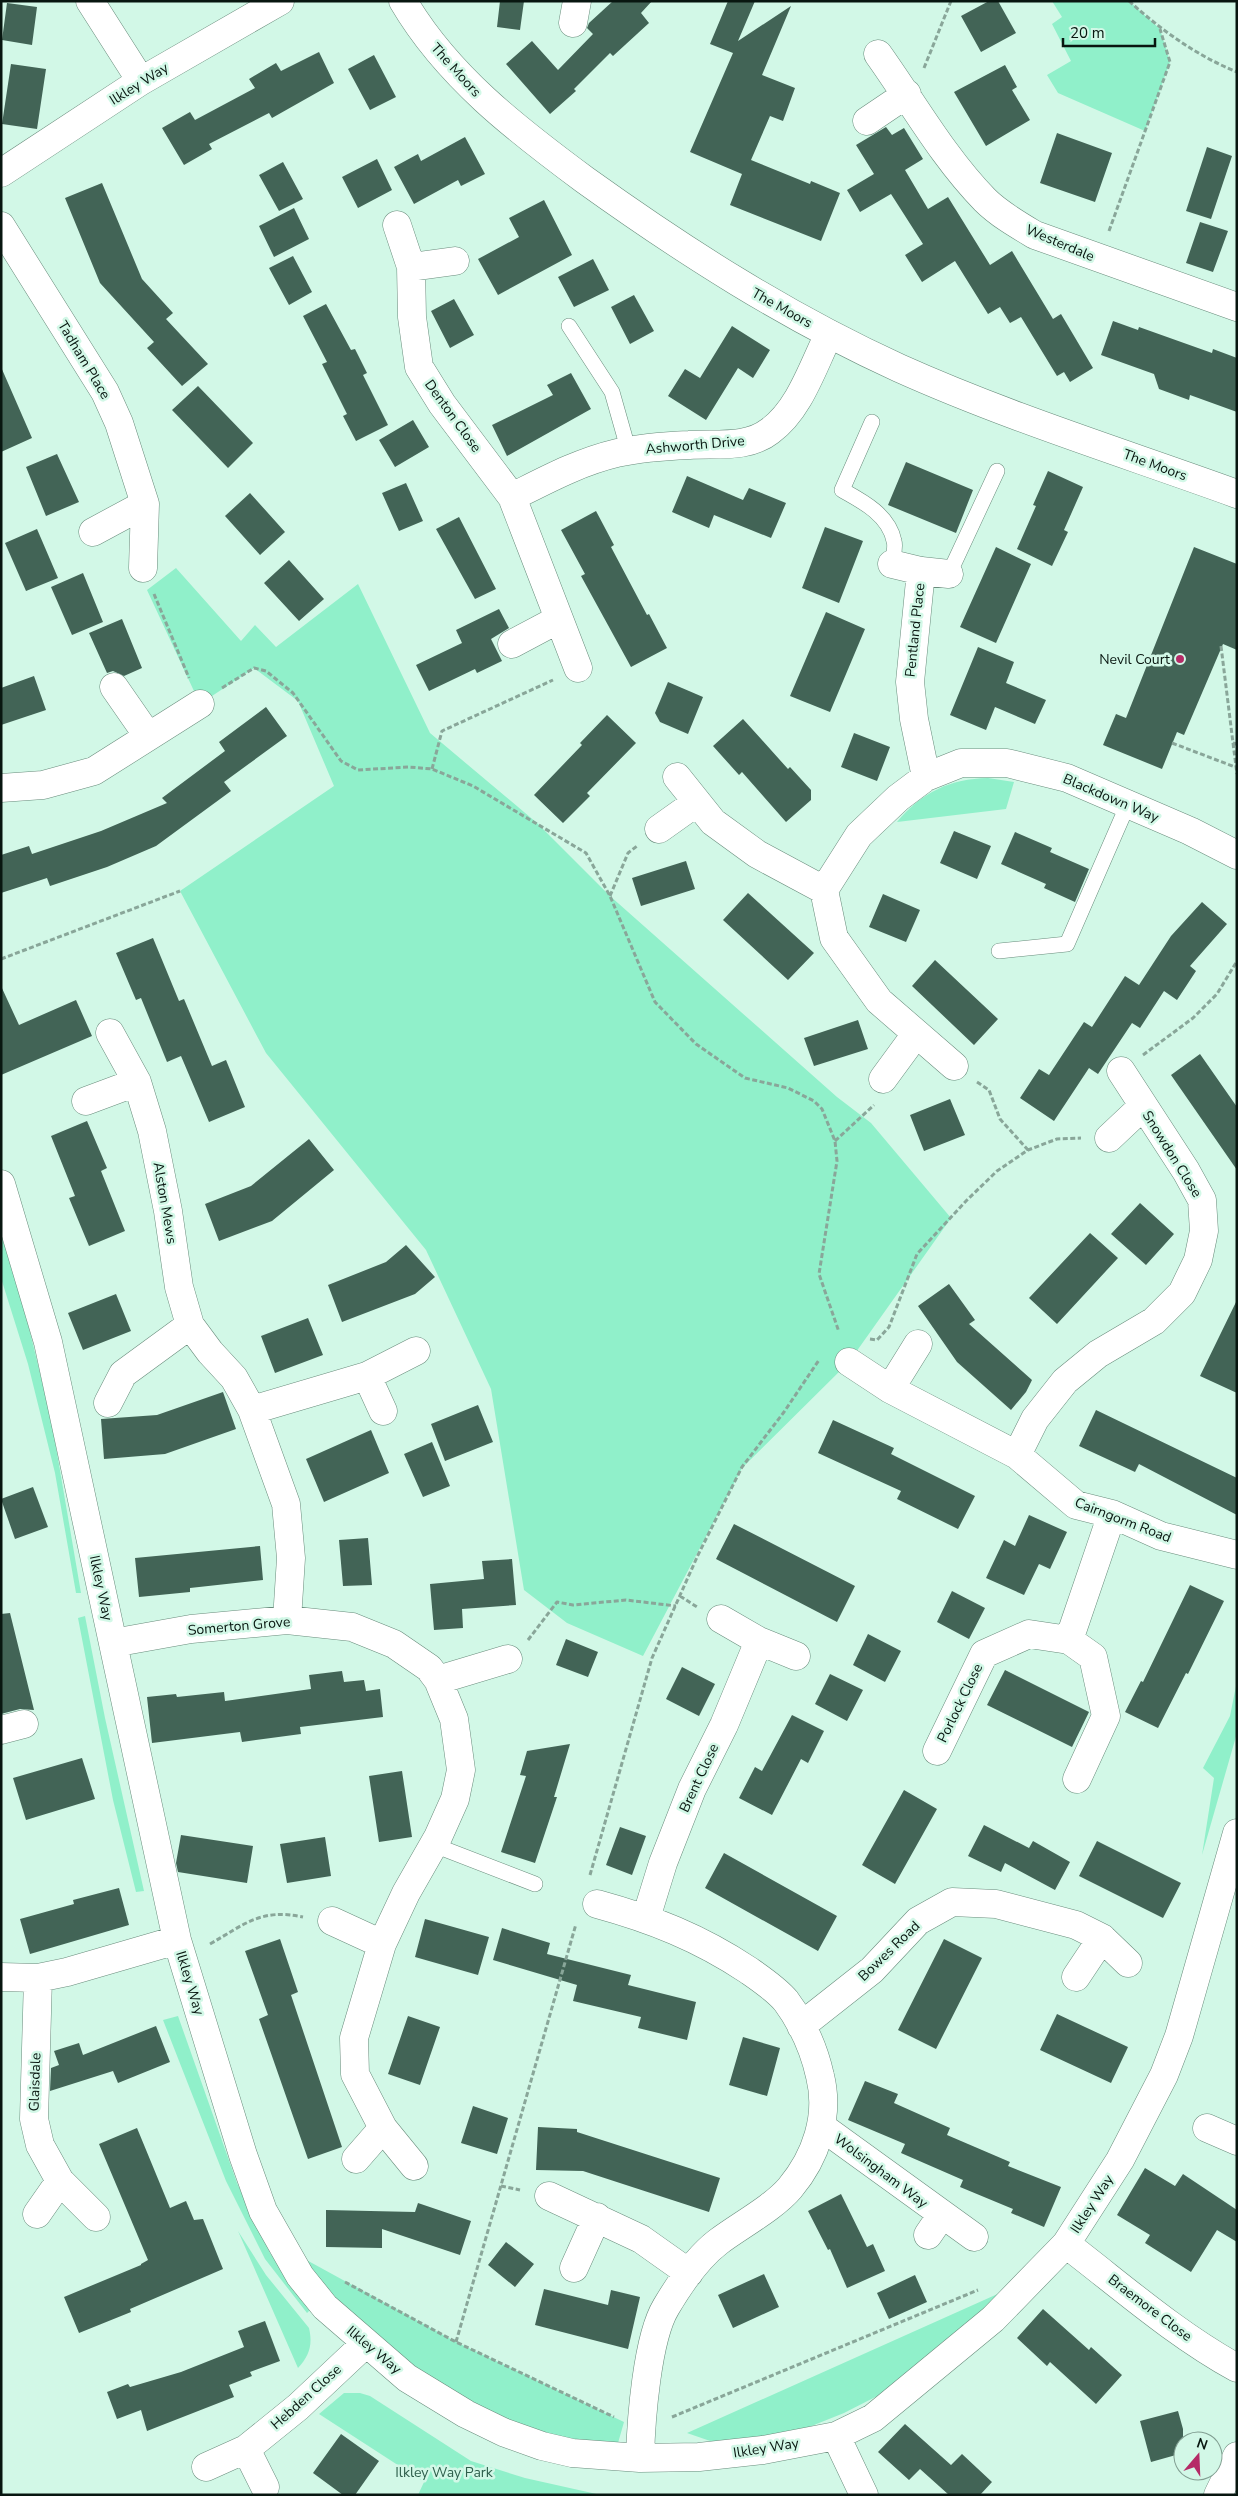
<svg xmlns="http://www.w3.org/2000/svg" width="1238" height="2496" font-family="'Nunito Sans',sans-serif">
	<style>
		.green { fill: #90f0ca }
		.building { fill: #426456 }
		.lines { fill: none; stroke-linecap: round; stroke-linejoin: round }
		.lane-casing { stroke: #698c7c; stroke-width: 16 }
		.street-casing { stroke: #698c7c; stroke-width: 29 }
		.secondary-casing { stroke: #698c7c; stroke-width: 29 }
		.path { stroke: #89a699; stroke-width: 3; stroke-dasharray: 5 2.5; stroke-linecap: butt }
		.lane { stroke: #fff; stroke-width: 15 }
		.street { stroke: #fff; stroke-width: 28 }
		.secondary { stroke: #fff; stroke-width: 28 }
		.poi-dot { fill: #b52b67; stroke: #d2f8e7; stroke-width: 2 }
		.labels { text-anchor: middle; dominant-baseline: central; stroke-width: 5; stroke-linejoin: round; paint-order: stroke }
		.street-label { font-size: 14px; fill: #081610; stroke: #d2f8e7 }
		.poi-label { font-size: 14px; fill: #081610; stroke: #d2f8e7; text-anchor: end }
		.park-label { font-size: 14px; fill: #2f604d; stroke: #d2f8e7 }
	</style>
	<rect width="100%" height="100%" fill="#d2f8e7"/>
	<path class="green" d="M1052,1H1129L1160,29L1170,62L1145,131L1058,93L1047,75L1071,61L1052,24L1062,17Z
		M176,568L241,641L255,625L276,647L358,584L430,733L537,823L610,896L837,1097L871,1123L951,1218L849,1362L742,1468L643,1656L567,1623L524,1590L491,1389L426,1250L266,1053L180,891L334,786L298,701L254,668L200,704L147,590Z
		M988,778L1014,782L1006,809L897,822C922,792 950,779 988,778Z
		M1,1228L29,1328L51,1418L81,1593H76L55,1473L28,1364L1,1278Z
		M85,1616L105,1718L144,1891L136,1892L113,1800L78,1618Z
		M1237,1681V1733L1202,1855L1214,1778L1203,1768L1230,1716Z
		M178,2016L237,2183L270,2253L310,2310L307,2313L265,2259L226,2181L163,2020Z
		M238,2231L266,2275L309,2328C313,2345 309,2356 298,2368Z
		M281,2246L456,2342L624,2422L618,2443L572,2453L407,2378Z
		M1002,2292L983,2312L939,2345L889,2390L844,2413L799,2431L716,2443L687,2433Z
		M344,2393H360L370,2396L471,2461L525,2478L601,2495H418L424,2482L319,2414Z"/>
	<path class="building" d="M500,1H524L520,30L497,27Z
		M613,1H652L641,13L649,23L613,56L610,53L574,89L576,91L550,114L506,64L532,41L558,70L593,34L587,28L589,23Z
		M728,1H755L738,41L791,6L762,75L795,88L783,121L770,116L751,160L810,184L811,181L840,193L821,241L730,205L742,174L690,152L733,53L710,44Z
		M989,1H998L1016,33L981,52L961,16Z
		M7,3L37,7L32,45L2,40Z
		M319,52L334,83L272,118L269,113L209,144L212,149L184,165L162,128L190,112L195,120L255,88L249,79L276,63L281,71Z
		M374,55L396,97L370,110L348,69Z
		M11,64L46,69L37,129L2,124Z
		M1005,65L1017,87L1012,90L1030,120L986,146L954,92Z
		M886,127L892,135L904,128L923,159L905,170L928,209L948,197L990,265L1012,251L1053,319L1061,314L1093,368L1070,382L1064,372L1057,376L1021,317L1010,323L1000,307L988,314L955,261L922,282L905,255L923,244L891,194L860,212L847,190L874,174L856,145Z
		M1057,133L1112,153L1095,202L1040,183Z
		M465,137L485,174L461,186L458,180L414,204L394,167L418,154L421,161Z
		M1207,147L1232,156L1211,219L1186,211Z
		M377,159L392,190L358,208L342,177Z
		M283,162L303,199L279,211L259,175Z
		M102,183L142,279L173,313L166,319L208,364L182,386L147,348L154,342L100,283L65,198Z
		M544,200L572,255L498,295L478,259L519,237L509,218Z
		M294,208L309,239L274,257L259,226Z
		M1200,222L1228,231L1213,272L1186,263Z
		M293,256L312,292L289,305L269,268Z
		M593,259L609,290L574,307L558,277Z
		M634,295L654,331L630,344L611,307Z
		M454,299L474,335L450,348L431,311Z
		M326,304L351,350L355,349L367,373L363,375L388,425L356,441L343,416L347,414L322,364L327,362L303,316Z
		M1113,321L1138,330L1139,327L1212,353L1213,349L1237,358V412L1190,395L1189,400L1159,389L1154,374L1101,355Z
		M732,326L770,350L753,378L738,368L706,420L668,396L685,369L700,378Z
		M1,367L32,438L1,452Z
		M571,373L591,409L507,456L492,425L553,395L547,385Z
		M198,386L253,443L228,468L172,410Z
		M413,420L429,447L395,467L379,440Z
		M57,454L79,502L46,516L26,467Z
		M906,462L973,490L956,533L888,505Z
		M1048,471L1083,487L1064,530L1068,532L1052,566L1017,549L1036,506L1033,505Z
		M687,476L743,500L749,488L786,503L771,538L714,515L709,528L672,512Z
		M406,483L423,521L399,531L382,493Z
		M250,493L285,532L260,555L225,516Z
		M596,511L614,545L611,547L647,615L649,614L667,648L631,667L581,576L585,574L561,530Z
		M459,517L496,589L475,599L436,529Z
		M825,527L863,541L839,603L802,588Z
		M37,529L58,578L26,591L5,543Z
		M996,547L1031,564L996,643L960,627Z
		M1194,547L1237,564V650L1223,644L1184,735L1177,732L1162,769L1103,745L1116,714L1126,718Z
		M289,560L324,599L299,621L264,583Z
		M83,573L103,622L72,635L51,587Z
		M499,609L509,628L491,639L502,661L477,673L475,669L429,691L416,665L462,643L456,630Z
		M826,612L865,629L830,712L790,696Z
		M122,619L142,668L124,676L113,671L107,673L89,633Z
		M978,647L1014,662L1006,683L1046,700L1035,724L995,707L986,730L950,715Z
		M34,676L46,710L1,725V688Z
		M668,682L703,697L688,734L660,722L655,713Z
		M266,707L287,736L224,782L231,791L156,846L107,867L50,886L47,878L1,893V855L29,846L32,854L101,831L167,803L162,798L225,751L219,742Z
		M607,715L636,743L587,793L590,796L563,823L534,795L582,745L580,743Z
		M743,719L788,769L790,767L811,790V800L786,822L742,772L739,775L713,746Z
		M854,733L890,747L877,781L841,767Z
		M954,831L991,846L977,879L940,863Z
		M1015,832L1052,848L1050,852L1089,869L1075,902L1044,888L1046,884L1001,864Z
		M686,861L695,889L641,906L632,878Z
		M748,893L814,953L788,980L723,920Z
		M883,894L920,910L906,942L869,927Z
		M1202,902L1227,924L1190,966L1196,971L1177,1000L1164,991L1140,1028L1132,1023L1098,1074L1089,1068L1054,1121L1020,1098L1039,1069L1049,1075L1084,1022L1092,1027L1125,976L1139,985L1171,936Z
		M153,938L179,1001L184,999L212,1066L226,1060L245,1107L209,1122L181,1056L167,1062L141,998L136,1000L116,953Z
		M935,960L998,1019L974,1045L912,986Z
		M1,986L19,1025L76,1000L92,1036L1,1075Z
		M858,1020L868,1049L814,1066L804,1038Z
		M1200,1054L1237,1107V1170L1171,1075Z
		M950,1099L965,1135L924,1151L910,1115Z
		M87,1121L107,1168L101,1171L125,1231L89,1246L69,1198L75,1196L51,1136Z
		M309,1139L334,1170L272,1221L219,1241L205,1204L251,1186Z
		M1140,1203L1174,1234L1146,1265L1111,1234Z
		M1090,1233L1118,1258L1057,1324L1029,1298Z
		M406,1245L435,1277L415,1294L342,1322L328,1285L386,1262Z
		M949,1284L975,1320L969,1324L1032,1380L1026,1392L1011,1410L957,1362L918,1306Z
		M116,1294L131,1331L83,1350L68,1313Z
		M1237,1300V1393L1200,1376Z
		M308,1318L323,1355L275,1373L261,1336Z
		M223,1392L236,1429L165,1454L104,1459L101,1419L157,1415Z
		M478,1405L493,1442L445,1461L431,1424Z
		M1096,1410L1237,1478V1515L1139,1464L1135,1472L1079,1446Z
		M833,1420L894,1448L891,1454L975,1496L958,1529L897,1499L901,1491L818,1453Z
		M371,1430L389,1473L324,1502L306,1459Z
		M432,1442L450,1486L423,1497L404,1454Z
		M33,1487L48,1527L15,1539L1,1499Z
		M1029,1515L1067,1532L1050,1569L1039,1564L1024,1595L986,1578L1004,1540L1015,1546Z
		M734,1524L855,1586L837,1622L716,1559Z
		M368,1538L372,1585L343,1586L339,1540Z
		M260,1546L263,1580L190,1588V1592L139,1597L135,1558Z
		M512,1559L516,1605L462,1609L463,1628L434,1630L430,1584L484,1579L482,1561Z
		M1190,1585L1224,1601L1188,1674L1186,1673L1158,1728L1125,1712L1141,1681L1143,1682Z
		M952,1591L985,1608L969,1639L937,1622Z
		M10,1613L34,1710L20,1709L1,1714V1614Z
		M868,1634L901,1651L885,1682L853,1665Z
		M566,1639L598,1652L588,1677L556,1665Z
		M682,1667L715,1684L699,1716L666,1699Z
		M1005,1670L1089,1712L1072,1747L987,1705Z
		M342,1671L344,1682L364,1680L366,1691L380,1689L383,1717L300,1727L301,1734L242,1742L240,1732L152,1743L147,1697L176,1694L177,1697L224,1692L225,1701L311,1689L309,1675Z
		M830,1674L863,1690L847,1721L815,1704Z
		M792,1715L824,1731L808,1763L801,1759L772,1815L739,1798L755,1767L762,1771Z
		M570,1744L554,1797H557L535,1863L501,1852L526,1776L520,1775L527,1751Z
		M82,1758L95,1799L26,1820L13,1778Z
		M402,1771L412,1837L379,1842L369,1776Z
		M904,1790L937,1809L895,1884L862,1865Z
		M984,1825L1029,1848L1033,1841L1070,1862L1055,1890L1005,1863L1001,1872L968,1856Z
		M620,1827L646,1836L632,1875L606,1865Z
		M181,1835L253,1846L247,1883L178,1872L176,1863Z
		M325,1837L331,1876L287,1883L280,1844Z
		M1097,1841L1181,1883L1163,1918L1079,1876Z
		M724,1853L837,1916L818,1951L705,1888Z
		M119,1888L129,1925L30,1954L20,1919L74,1904L73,1900Z
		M425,1919L489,1937L478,1975L415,1957Z
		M502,1928L550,1943L547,1954L631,1975L628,1985L696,2002L687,2040L638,2028L641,2017L573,2001L577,1985L493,1960Z
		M280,1939L298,1992L291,1995L342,2147L308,2159L259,2019L268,2015L245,1951Z
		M944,1939L982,1958L936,2049L898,2030Z
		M1057,2014L1128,2047L1111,2083L1040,2050Z
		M408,2016L440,2027L420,2085L388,2074Z
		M156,2026L170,2062L118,2083L113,2071L50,2091L51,2068L59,2065L54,2051L79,2043L83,2055Z
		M743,2037L780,2048L767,2096L729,2085Z
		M865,2081L898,2094L894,2103L950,2128L947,2135L1010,2162L1008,2166L1061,2187L1044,2227L1011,2213L1013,2209L960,2187L963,2180L901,2153L905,2144L848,2120Z
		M473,2106L508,2118L497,2154L461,2143Z
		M538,2127L577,2129V2132L720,2178L709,2212L583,2171L536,2170Z
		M137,2128L170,2208L186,2201L194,2220L203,2219L223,2269L130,2309L131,2312L79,2333L64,2297L141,2265V2264L148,2260L99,2144Z
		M1145,2168L1175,2186L1183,2174L1237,2210V2242L1217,2230L1191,2272L1145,2243L1150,2235L1117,2215Z
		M841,2194L867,2247L873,2244L885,2271L847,2288L830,2249L828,2250L808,2211Z
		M418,2203L471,2221L460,2255L382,2229V2248L326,2247V2210L415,2212Z
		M506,2242L534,2264L515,2287L488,2265Z
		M764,2274L779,2307L733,2328L718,2295Z
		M915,2275L927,2302L889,2319L877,2293Z
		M544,2289L608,2305L611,2290L640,2297L628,2349L535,2325Z
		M1043,2309L1089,2350L1091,2347L1122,2375L1096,2404L1050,2362L1047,2366L1017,2338Z
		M265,2321L280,2361L250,2372L252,2376L229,2385L234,2397L147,2431L141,2410L117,2419L107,2392L128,2384L130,2387L181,2372L244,2347L238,2331Z
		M1178,2411L1183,2429V2453L1151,2462L1140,2421Z
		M905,2424L951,2465L962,2454L992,2482L980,2495H949L920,2469L909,2480L878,2452Z
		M341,2434L379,2461L355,2495H343L313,2473Z"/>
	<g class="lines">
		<g class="lane-casing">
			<path id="lane" d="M569,326L612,392L629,452
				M872,422L842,490C862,501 889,515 894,541C896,547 893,557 892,564
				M949,574L997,471
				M999,951L1067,944L1128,804
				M434,1845L535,1884"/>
		</g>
		<g class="street-casing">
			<path id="street" d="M90,1L141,81
				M573,23L577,1
				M878,54C913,103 943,157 985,200C999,214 1018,225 1035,235L1237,307
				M867,121L907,94
				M1,173L141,81L280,1
				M397,225L411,267L412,317L419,367L442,404L512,497L578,668
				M1,226L105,392L119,423L145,504L143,568
				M411,267L455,261
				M512,497C546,480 579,462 617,453C640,448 666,446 689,445C716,443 747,449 770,431C800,409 813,366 829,334
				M93,532L145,504
				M892,564L921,571L949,574
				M921,571L910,682L914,719L926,777
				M512,644L559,619
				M114,687L148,736
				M677,777L713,822L757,854L824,890L834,938L879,1001L954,1066
				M1,788L43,785L94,771L200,704
				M659,829L697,802
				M824,890L859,835L898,798L926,777L961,763H1007L1067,778L1190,831L1237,855
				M110,1033L137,1082L152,1131L168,1211L179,1287L190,1325L210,1352L234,1378L252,1410L286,1504L291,1558L287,1620
				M883,1079L916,1034
				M86,1101L137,1082
				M1109,1138L1143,1106
				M1,1184L48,1342L177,1940L243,2155L263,2211L300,2276L325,2307L407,2378L466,2414L503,2432L542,2446L572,2453L640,2458L699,2457L763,2450L836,2436L873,2418L993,2319L1066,2244L1120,2160L1164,2075L1179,2036L1237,1833
				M849,1362L890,1389L1017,1455L1076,1505L1112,1514L1161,1536L1237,1555
				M367,1376L383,1411
				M890,1389L918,1344
				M108,1403L123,1374L190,1325
				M252,1410L367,1376L416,1351
				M1017,1455L1035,1419L1065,1381L1098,1354L1154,1321L1182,1293L1198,1260L1204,1231L1202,1200L1186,1171L1121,1071
				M721,1619L759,1641L796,1656
				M1069,1640L1112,1514
				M113,1643L191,1629L287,1620L352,1627L394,1644L429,1668L438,1680L454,1719L461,1770L455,1799L438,1837L406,1893L382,1944L354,2038L355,2074L383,2128L414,2166
				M438,1680L508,1659
				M1,1730L24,1724
				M937,1751L984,1654L1029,1634L1069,1640L1093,1657L1106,1716L1077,1779
				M597,1904C652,1919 700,1938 748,1970C761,1979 776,1989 786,2001C803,2024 814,2049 820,2076C830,2116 816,2157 790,2188C773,2208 739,2226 718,2242C697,2258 679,2285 666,2307C647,2338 641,2421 640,2458
				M646,1918L663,1863L692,1789L724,1725L759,1641
				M332,1921L382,1944
				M1,1977L38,1978L67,1972L177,1940
				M1076,1977L1102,1938
				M38,1978L34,2119L40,2145L60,2181L96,2217
				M801,2026L872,1970L918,1921L952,1902L996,1904L1076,1925L1102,1938L1128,1963
				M822,2127L974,2237
				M1207,2128L1237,2141
				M356,2159L383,2128
				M549,2196L641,2239L689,2273
				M37,2214L60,2181
				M928,2235L941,2216
				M1066,2244C1121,2286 1175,2334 1237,2368
				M574,2268L597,2217
				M836,2436L864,2495
				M246,2449L265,2487
				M206,2467L246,2449L298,2407L365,2344
				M1218,2495L1237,2456"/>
		</g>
		<g class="secondary-casing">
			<path id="secondary" d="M403,1C447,76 516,129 585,180C684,251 787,317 899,368C1008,417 1124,453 1237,494"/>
		</g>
		<path class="path" d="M1129,1C1161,30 1197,56 1237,72
			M924,68L951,1
			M1109,231L1170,62L1160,29
			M154,594L189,678
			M1221,646L1233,743L1237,744
			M222,688L254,668L266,671L293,693L341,761L358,770L409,767L432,769L473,786L586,853L610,896L655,1002L696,1044L745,1078L788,1088L814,1101L822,1109L835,1141L837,1161L819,1274L839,1332
			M1172,743L1235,767
			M1233,743L1237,774
			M432,769L442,731L553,680
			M610,896L628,853L637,846
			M1,959L180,891
			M1143,1055L1193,1018L1217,994L1237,961
			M977,1082L989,1090L1000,1119L1028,1150
			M835,1141L874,1105
			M870,1339L877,1340L889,1327L917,1254L966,1201L997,1171L1028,1150L1057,1139L1081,1138
			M680,1596L697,1607
			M528,1640L557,1602L573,1605L626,1600L676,1606
			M590,1875L652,1658L698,1555L742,1467L784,1412L819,1360
			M210,1944C245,1924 261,1908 303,1917
			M501,2186L520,2190
			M345,2282L456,2342L614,2417
			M456,2342L576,1924
			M672,2417L978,2290"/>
		<use href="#lane" class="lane"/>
		<use href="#street" class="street"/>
		<use href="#secondary" class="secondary"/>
	</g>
	<circle class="poi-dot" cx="1180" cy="659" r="5"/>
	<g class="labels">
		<g class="street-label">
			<text transform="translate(456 70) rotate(48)">The Moors</text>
			<text transform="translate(139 84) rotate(-32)">Ilkley Way</text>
			<text transform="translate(1060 243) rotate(23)">Westerdale</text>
			<text transform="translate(782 308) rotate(29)">The Moors</text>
			<text transform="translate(84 360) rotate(59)">Tadham Place</text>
			<text transform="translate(453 416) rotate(54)">Denton Close</text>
			<text transform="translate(695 445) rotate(-5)">Ashworth Drive</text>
			<text transform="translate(1155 465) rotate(20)">The Moors</text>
			<text transform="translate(915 630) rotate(-84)">Pentland Place</text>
			<text transform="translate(1111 798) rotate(23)">Blackdown Way</text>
			<text transform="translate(1172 1154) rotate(58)">Snowdon Close</text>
			<text transform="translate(165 1203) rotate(80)">Alston Mews</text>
			<text transform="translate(1123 1520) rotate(21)">Cairngorm Road</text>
			<text transform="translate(101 1588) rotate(78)">Ilkley Way</text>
			<text transform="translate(239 1626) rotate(-5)">Somerton Grove</text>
			<text transform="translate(960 1703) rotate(-64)">Porlock Close</text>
			<text transform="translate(699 1778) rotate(-65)">Brent Close</text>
			<text transform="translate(889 1951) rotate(-44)">Bowes Road</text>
			<text transform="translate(190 1983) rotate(73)">Ilkley Way</text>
			<text transform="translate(35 2082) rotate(-88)">Glaisdale</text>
			<text transform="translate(881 2171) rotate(37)">Wolsingham Way</text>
			<text transform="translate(1092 2204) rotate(-57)">Ilkley Way</text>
			<text transform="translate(1150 2308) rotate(37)">Braemore Close</text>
			<text transform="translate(374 2350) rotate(40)">Ilkley Way</text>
			<text transform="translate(306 2397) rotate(-42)">Hebden Close</text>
			<text transform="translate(766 2448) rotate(-9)">Ilkley Way</text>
		</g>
		<g class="poi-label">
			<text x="1170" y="659">Nevil Court</text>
		</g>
		<g class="park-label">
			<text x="444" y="2472">Ilkley Way Park</text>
		</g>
	</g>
	<rect width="1238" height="2496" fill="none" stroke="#081610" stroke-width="5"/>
	<g transform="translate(1198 2456) rotate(19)"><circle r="24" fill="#d2f8e7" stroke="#819e91"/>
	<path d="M0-4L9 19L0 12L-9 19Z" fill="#b52b67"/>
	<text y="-8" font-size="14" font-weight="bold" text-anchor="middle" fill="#081610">N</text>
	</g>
	<path d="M1063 38v8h92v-8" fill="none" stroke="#081610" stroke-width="2.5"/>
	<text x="1070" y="38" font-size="15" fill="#081610" stroke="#d2f8e7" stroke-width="4" paint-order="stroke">20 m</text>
</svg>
